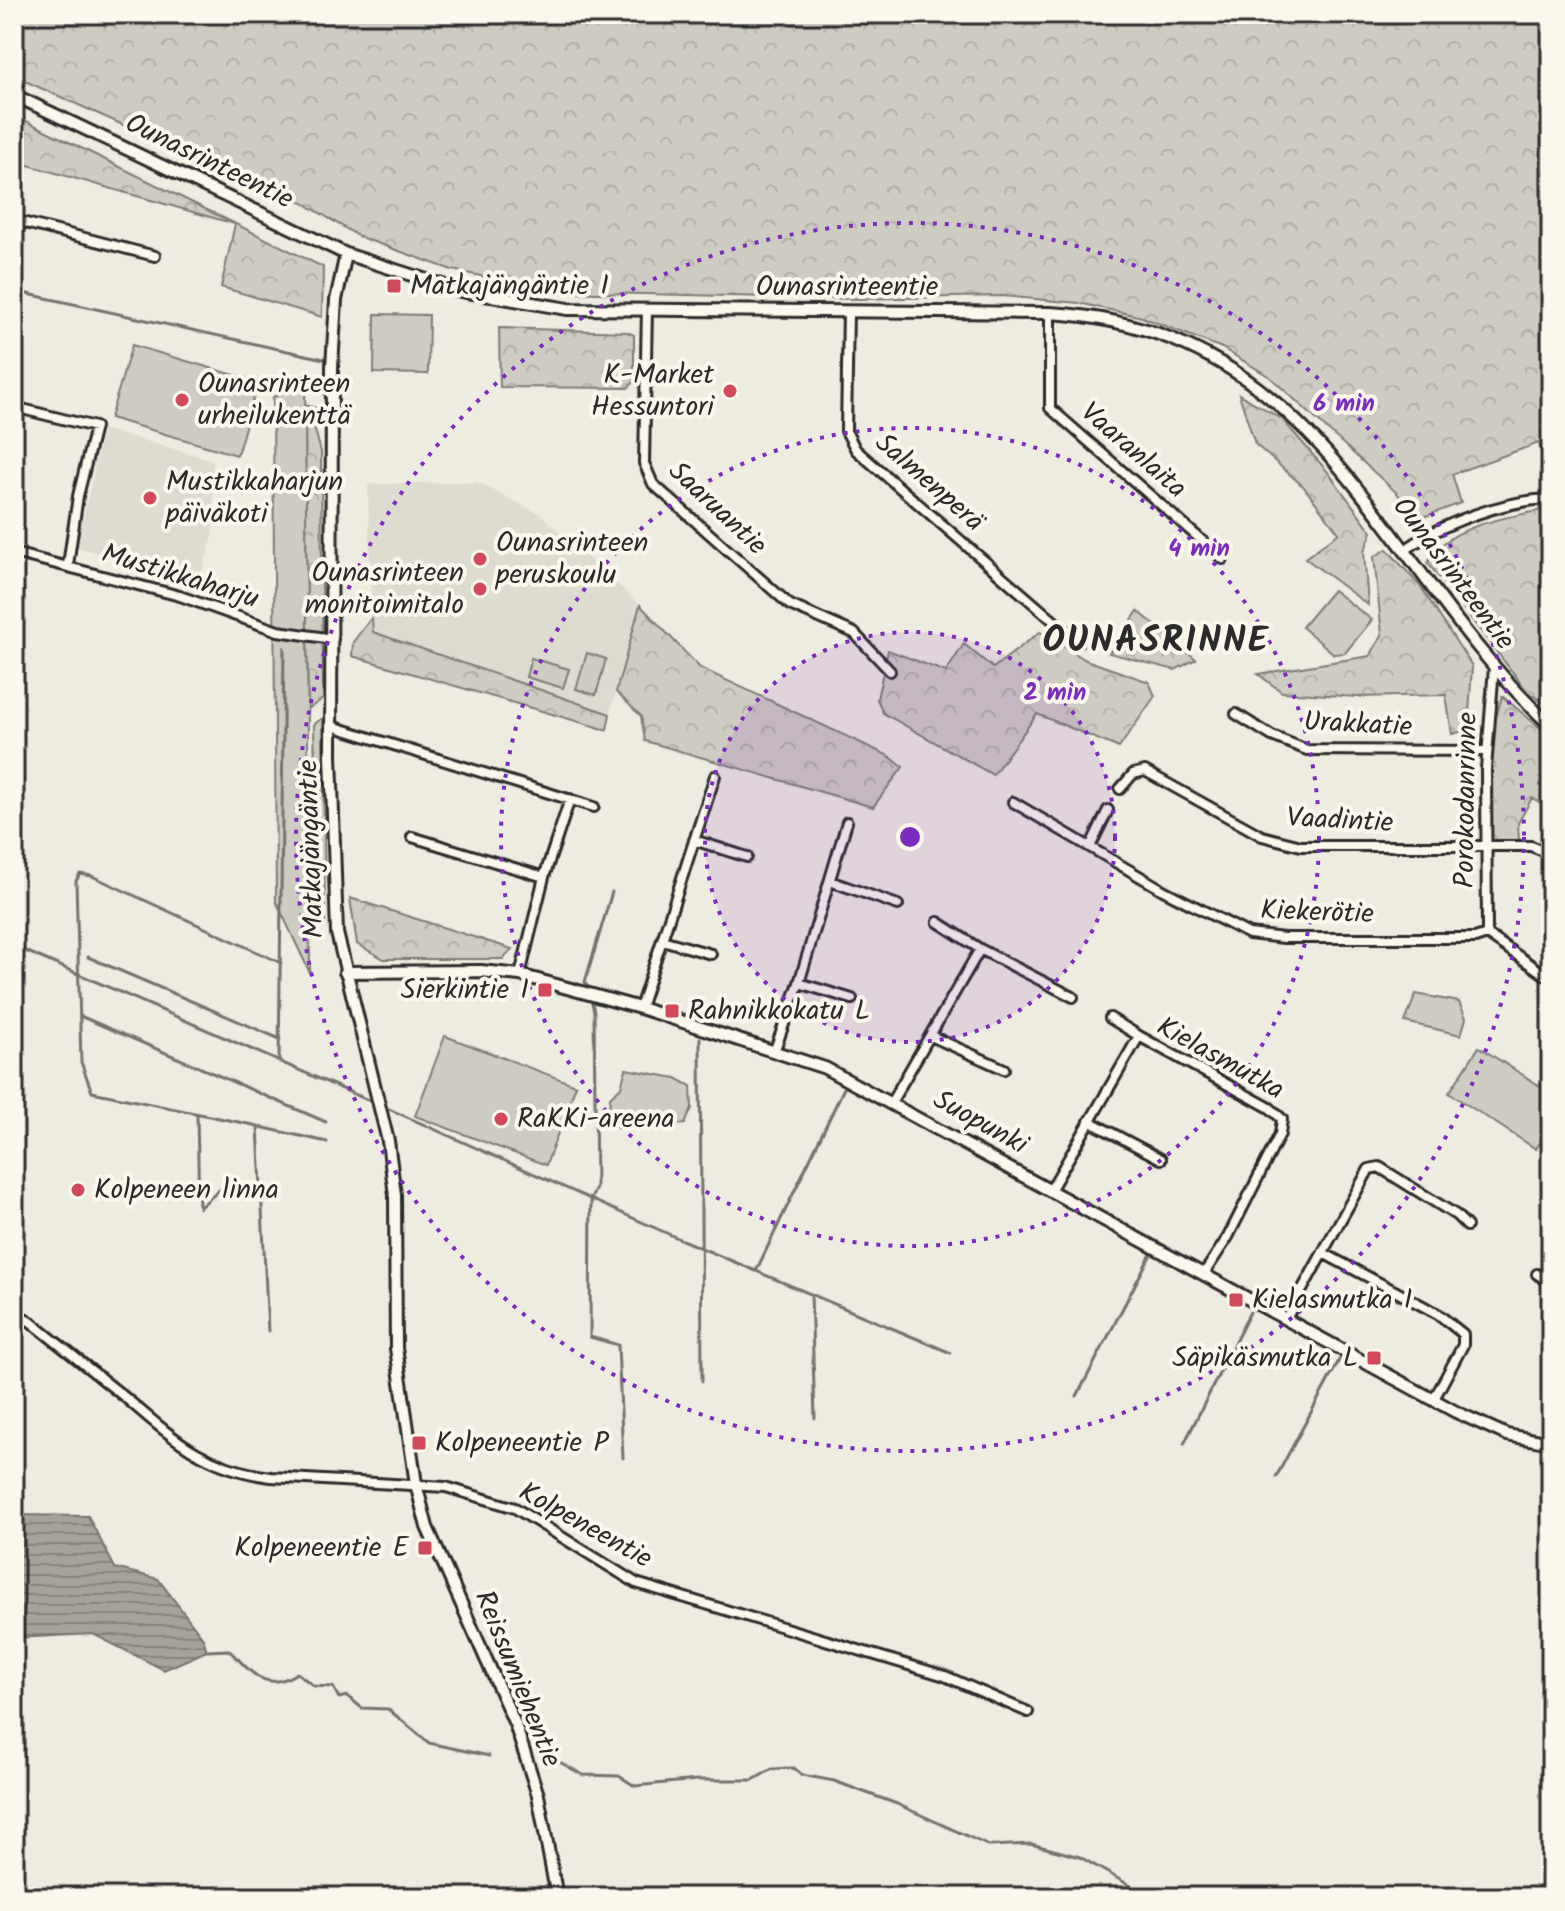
<svg xmlns="http://www.w3.org/2000/svg" width="1565" height="1911" font-family="Kalam,sans-serif">
	<style>
		.built { fill: #dedbd1 }
		.grass { fill: #cecbc2; stroke: #7c7b76; stroke-width: 2 }
		.forest { fill: url(#forest-crowns); stroke: #7c7b76; stroke-width: 2 }
		.water { fill: url(#water-rules); stroke: #74726e; stroke-width: 2 }
		.lines { fill: none; stroke-linecap: round; stroke-linejoin: round }
		.stream { stroke: #74726e; stroke-width: 3 }
		.minor-casing { stroke: #2b2b2b; stroke-width: 14 }
		.tertiary-casing { stroke: #2b2b2b; stroke-width: 16 }
		.minor { stroke: #fbf7ec; stroke-width: 8 }
		.tertiary { stroke: #fbf7ec; stroke-width: 10 }
		.ring { fill: none; stroke: #7b2cbf; stroke-width: 4; stroke-dasharray: 4 8 }
		.poi-dot { fill: #d1495b; stroke: #fbf7ec; stroke-width: 3 }
		.labels { text-anchor: middle; dominant-baseline: central; stroke-width: 8; stroke-linejoin: round; paint-order: stroke }
		.street-label { font-size: 28px; fill: #2b2b2b; stroke: #fbf7ec }
		.poi-label { font-size: 28px; fill: #2b2b2b; stroke: #fbf7ec; text-anchor: start }
		.district-label { font-size: 36px; font-weight: bold; letter-spacing: 2px; fill: #2b2b2b; stroke: #fbf7ec }
		.centre { fill: #7b2cbf; stroke: #fbf7ec; stroke-width: 4 }
		.ring-label { font-size: 24px; text-anchor: middle; font-weight: bold; fill: #7b2cbf; stroke: #fbf7ec; stroke-width: 8; stroke-linejoin: round; paint-order: stroke }
	</style>
	<defs>
		<pattern id="forest-crowns" width="20" height="18" patternUnits="userSpaceOnUse" patternTransform="scale(2)"><rect width="20" height="18" fill="#cecbc2"/><path d="M2 6a3 3 0 1 1 6 0M12 15a3 3 0 1 1 6 0" fill="none" stroke="#b1aea7"/></pattern>
		<pattern id="water-rules" width="6" height="5" patternUnits="userSpaceOnUse" patternTransform="scale(2)"><rect width="6" height="5" fill="#a4a29a"/><path d="M0 2.5h6" fill="none" stroke="#86847e"/></pattern>
	</defs>
	<rect width="100%" height="100%" fill="#eeebe0"/>
	<filter id="ink" filterUnits="userSpaceOnUse"><feTurbulence type="fractalNoise" baseFrequency=".0125" numOctaves="2"/><feDisplacementMap in="SourceGraphic" scale="16" xChannelSelector="R" yChannelSelector="G"/><feConvolveMatrix kernelMatrix="1 2 1 2 8 2 1 2 1" color-interpolation-filters="sRGB"/></filter>
	<g filter="url(#ink)">
		<path class="built" d="M103,429L213,460V536L199,581L77,547Z
			M477,482L540,514L640,605L610,714L372,632L368,484Z"/>
		<path class="grass" d="M375,314L429,315L428,374L374,373Z
			M132,345L258,382L237,455L110,418Z
			M305,376L310,973L276,901L273,397L290,390L291,377Z
			M1333,590L1372,620L1345,653L1334,654L1302,627Z
			M587,653L606,659L596,695L576,689Z
			M531,658L569,669L563,688L526,677Z
			M1416,994L1459,1002L1466,1018L1461,1035L1405,1022Z
			M445,1036L576,1085L546,1165L415,1116Z
			M1479,1047L1551,1093V1126L1536,1149L1449,1093Z
			M626,1069L676,1078L691,1086L692,1108L685,1124C660,1126 635,1114 609,1111L610,1097L621,1087Z"/>
		<path class="forest" d="M14,14H1551V478L1547,477L1539,443L1452,474L1461,503L1410,522L1398,494L1270,377L1222,348L1142,317L1079,303L1002,296L854,299L557,292L452,270L360,237L300,201L277,194L14,76Z
			M14,115L323,267L322,317L221,287L235,224L14,161Z
			M499,328L627,332L634,335V382L628,388L500,387Z
			M1239,394L1282,419L1328,472L1372,532L1364,552L1368,605L1305,558L1339,533L1303,486L1255,444Z
			M305,405L316,408L315,430L321,452L323,699L308,709Z
			M1543,510H1551V708L1528,692L1428,563C1444,526 1508,517 1543,510Z
			M1387,549L1420,586L1472,666L1468,730L1452,734L1446,695L1357,697L1282,692L1258,674L1370,656L1382,635L1374,557Z
			M640,605L700,668L889,756L903,767L873,807L645,741L641,716L616,692Z
			M1138,611L1196,659L1175,670L1109,653Z
			M372,617L373,632L610,714L607,730L352,656L353,642Z
			M1040,632L1086,660L1149,682L1155,696L1119,748L1037,714L993,775L883,713L877,699L888,650L946,672L964,644L993,668Z
			M1502,696L1551,737V809L1532,798L1518,823L1519,840L1491,841L1487,751Z
			M323,718L325,924H318L314,724Z
			M350,898L512,949L503,959H384L357,944Z"/>
		<path class="water" d="M14,1515L88,1516L115,1568L158,1579L203,1638L207,1651L164,1670L93,1634L14,1638Z"/>
		<g class="lines">
			<path class="stream" d="M14,291L324,359
				M14,946L377,1104
				M88,957L280,1039
				M589,991L585,982L612,892
				M591,998L594,1012L596,1188L591,1199L590,1337L618,1345L623,1458
				M80,1016L326,1122
				M700,1038L702,1381
				M279,1062L284,648
				M389,1109L682,1240L951,1353
				M197,1114L199,1208L225,1185
				M260,1127L327,1142
				M757,1269L845,1086
				M811,1294L815,1418
				M268,1331L258,1126L92,1092L81,1062L76,881L80,874L92,876L281,963
				M1077,1396L1151,1254
				M1184,1444L1250,1312
				M1276,1477L1341,1357
				M207,1651L229,1650C251,1671 264,1694 297,1673L314,1686L333,1687L339,1698L347,1696L362,1708L388,1709L429,1743L489,1756
				M539,1743L556,1760L583,1775L619,1776L635,1786L697,1780H753L772,1769L794,1768L802,1775L834,1781L897,1804L989,1846L1031,1844L1080,1857L1150,1897"/>
			<g class="minor-casing">
				<path id="minor" d="M14,220L155,256
					M647,309L644,463L653,484L790,605L854,633L890,671
					M848,311L846,431L856,450L1078,642
					M1050,313V408L1223,559
					M14,407L95,427L78,496L68,565
					M1404,551C1440,523 1506,500 1551,499
					M14,553L180,596L278,631L333,639
					M1236,714L1272,736L1307,750L1487,751
					M332,726L594,807
					M1120,789L1133,774L1145,771L1262,836L1301,846H1531L1551,854
					M1013,802L1163,890L1249,934L1284,938H1475L1487,934L1551,979
					M412,837L544,877
					M694,840L747,857
					M1090,847L1108,810
					M830,881L898,905
					M938,922L980,949L1073,997
					M1487,934L1486,769L1494,667
					M662,940L711,954
					M520,975L544,877L570,799
					M799,983L852,999
					M640,1008L715,776
					M1110,1018L1139,1036
					M931,1036L1004,1069
					M774,1052L799,983L847,822
					M892,1101L980,949
					M1089,1121L1161,1159
					M1051,1189L1139,1036L1270,1108L1282,1119L1280,1134L1228,1237L1205,1272
					M1323,1253L1438,1314L1463,1334V1345L1434,1399
					M1537,1274L1551,1283
					M14,1312L31,1322C63,1348 95,1373 127,1399C175,1440 206,1469 271,1477L446,1487L515,1508L636,1583L945,1676L1028,1712
					M1287,1317L1369,1169L1379,1167L1456,1215L1467,1226
					M1549,1442L1551,1509"/>
			</g>
			<g class="tertiary-casing">
				<path id="tertiary" d="M14,95L346,254L461,291L568,309L1050,313C1322,329 1380,567 1551,726
					M346,254L336,300L332,367L331,755L337,933L388,1141L395,1195L396,1348L416,1484L427,1527L515,1724L538,1795L557,1897
					M345,972L481,971L520,975L640,1008L825,1068L1456,1412L1507,1435L1551,1443"/>
			</g>
			<use href="#minor" class="minor"/>
			<use href="#tertiary" class="tertiary"/>
		</g>
	</g>
	<circle cx="910" cy="837" r="205" fill="#7b2cbf" fill-opacity=".12"/>
	<g class="ring">
		<circle cx="910" cy="837" r="205"/>
		<circle cx="910" cy="837" r="409"/>
		<circle cx="910" cy="837" r="614"/>
	</g>
	<g class="poi-dot">
		<rect x="386" y="278" width="16" height="16" rx="4"/>
		<circle cx="730" cy="391" r="8"/>
		<circle cx="182" cy="400" r="8"/>
		<circle cx="150" cy="498" r="8"/>
		<circle cx="480" cy="559" r="8"/>
		<circle cx="480" cy="589" r="8"/>
		<rect x="537" y="982" width="16" height="16" rx="4"/>
		<rect x="664" y="1003" width="16" height="16" rx="4"/>
		<circle cx="501" cy="1119" r="8"/>
		<circle cx="78" cy="1190" r="8"/>
		<rect x="1228" y="1292" width="16" height="16" rx="4"/>
		<rect x="1366" y="1350" width="16" height="16" rx="4"/>
		<rect x="411" y="1435" width="16" height="16" rx="4"/>
		<rect x="417" y="1540" width="16" height="16" rx="4"/>
	</g>
	<g class="labels">
		<g class="street-label">
			<text transform="translate(209 162) rotate(26)">Ounasrinteentie</text>
			<text x="847" y="287">Ounasrinteentie</text>
			<text transform="translate(1133 451) rotate(41)">Vaaranlaita</text>
			<text transform="translate(929 483) rotate(41)">Salmenperä</text>
			<text transform="translate(717 509) rotate(43)">Saaruantie</text>
			<text transform="translate(1453 574) rotate(53)">Ounasrinteentie</text>
			<text transform="translate(180 577) rotate(17)">Mustikkaharju</text>
			<text transform="translate(1358 725) rotate(3)">Urakkatie</text>
			<text transform="translate(1467 800) rotate(-89)">Porokodanrinne</text>
			<text transform="translate(1340 821) rotate(3)">Vaadintie</text>
			<text transform="translate(312 849) rotate(-92)">Matkajängäntie</text>
			<text transform="translate(1317 913) rotate(2)">Kiekerötie</text>
			<text transform="translate(1220 1059) rotate(29)">Kielasmutka</text>
			<text transform="translate(980 1123) rotate(29)">Suopunki</text>
			<text transform="translate(585 1526) rotate(29)">Kolpeneentie</text>
			<text transform="translate(517 1679) rotate(68)">Reissumiehentie</text>
		</g>
		<g class="poi-label">
			<text x="410" y="286">Matkajängäntie I</text>
			<text x="714" y="375" text-anchor="end">K-Market<tspan x="714" dy="32">Hessuntori</tspan></text>
			<text x="198" y="384">Ounasrinteen<tspan x="198" dy="32">urheilukenttä</tspan></text>
			<text x="166" y="482">Mustikkaharjun<tspan x="166" dy="32">päiväkoti</tspan></text>
			<text x="496" y="543">Ounasrinteen<tspan x="496" dy="32">peruskoulu</tspan></text>
			<text x="464" y="573" text-anchor="end">Ounasrinteen<tspan x="464" dy="32">monitoimitalo</tspan></text>
			<text x="529" y="990" text-anchor="end">Sierkintie I</text>
			<text x="688" y="1011">Rahnikkokatu L</text>
			<text x="517" y="1119">RaKKi-areena</text>
			<text x="94" y="1190">Kolpeneen linna</text>
			<text x="1252" y="1300">Kielasmutka I</text>
			<text x="1358" y="1358" text-anchor="end">Säpikäsmutka L</text>
			<text x="435" y="1443">Kolpeneentie P</text>
			<text x="409" y="1548" text-anchor="end">Kolpeneentie E</text>
		</g>
		<g class="district-label">
			<text x="1156" y="641">OUNASRINNE</text>
		</g>
	</g>
	<circle cx="910" cy="837" r="12" class="centre"/>
	<g class="ring-label">
		<text x="1344" y="411">6 min</text>
		<text x="1199" y="556">4 min</text>
		<text x="1055" y="700">2 min</text>
	</g>
	<rect width="1565" height="1911" fill="none" stroke="#fbf7ec" stroke-width="48"/>
	<rect x="24" y="24" width="1517" height="1863" fill="none" stroke="#2b2b2b" stroke-width="3" filter="url(#ink)"/>
</svg>
